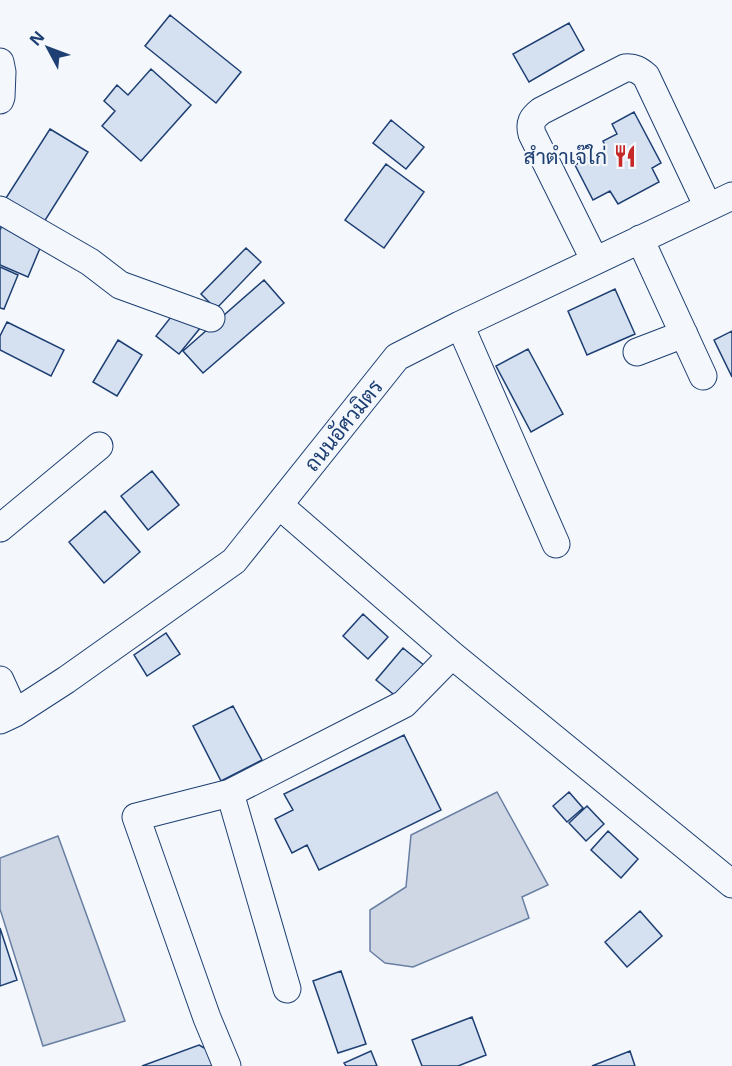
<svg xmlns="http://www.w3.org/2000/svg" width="732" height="1066" font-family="'Open Sans',Sarabun,sans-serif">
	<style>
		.water { fill: #cfd7e4; stroke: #687fa3; stroke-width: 1.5 }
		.building { fill: #d5e0f0; stroke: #1d3f73; stroke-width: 1.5 }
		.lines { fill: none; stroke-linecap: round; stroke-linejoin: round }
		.minor-casing { stroke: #1d3f73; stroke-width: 29 }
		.minor { stroke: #f4f7fb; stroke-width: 27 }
		.labels { text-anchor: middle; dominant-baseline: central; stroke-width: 4.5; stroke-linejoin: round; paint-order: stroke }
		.poi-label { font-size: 21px; fill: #1d3f73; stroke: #f4f7fb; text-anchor: end }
		.street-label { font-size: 21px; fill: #1d3f73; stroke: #f4f7fb }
	</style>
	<rect width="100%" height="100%" fill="#f4f7fb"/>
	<path class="water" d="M497,792L548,885L522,897L529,918L413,967L385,963L370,951V910L406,887L411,835Z
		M58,836L125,1021L43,1046L0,909V858Z"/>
	<path class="building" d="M170,15L241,72L216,103L145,46Z
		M569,23L584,50L529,82L513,54Z
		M151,69L191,105L141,161L102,126L115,111L104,101L117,85L128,95Z
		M634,112L661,163L652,168L659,182L618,204L610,191L593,200L575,165L606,148L603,141L617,134L612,124Z
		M391,120L424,147L406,169L373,143Z
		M50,129L88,152L44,222L6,198Z
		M386,164L424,192L384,248L345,220Z
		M3,223L43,241L28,277L0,265V230Z
		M246,248L261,262L216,309L201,294Z
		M0,267L18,275L4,309L0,308Z
		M264,280L284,303L203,373L183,351Z
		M615,289L635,334L587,355L568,311Z
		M178,308L201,327L179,354L156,336Z
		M7,322L64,350L51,376L0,350V336Z
		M732,331V377L714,340Z
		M118,340L142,355L117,396L93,382Z
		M528,349L563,414L531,432L496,366Z
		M152,471L179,505L148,530L121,496Z
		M105,511L140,552L104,583L69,542Z
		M363,614L388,637L368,659L343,636Z
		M166,633L180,654L147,676L134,655Z
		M403,648L425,666L398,698L376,680Z
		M233,706L262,760L221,781L193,726Z
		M404,735L441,810L319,870L307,845L292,853L275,819L293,810L284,794Z
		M569,792L583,808L567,822L553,806Z
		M587,806L604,824L586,841L569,823Z
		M608,831L638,859L621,878L591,850Z
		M640,911L662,936L627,967L605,942Z
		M0,928L17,980L0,986Z
		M341,971L366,1044L338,1053L313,981Z
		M472,1017L486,1055L458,1066H422L412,1040Z
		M199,1045L215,1054L220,1066H142Z
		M371,1051L377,1066H346L344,1063Z
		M630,1051L635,1066H592Z"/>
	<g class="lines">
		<g class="minor-casing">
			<path id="minor" d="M0,62L2,72L1,97L0,100
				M0,210L90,262L120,285L211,318
				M640,239L703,376
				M595,261L532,134C529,123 532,118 541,111L625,68C634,67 639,70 646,76L708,207
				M460,325L556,544
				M637,352L684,334
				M279,505L452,655L732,884
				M0,528L99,446
				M0,680L15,713
				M0,720L15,713L66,680L234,561L397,357L460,325L732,196
				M230,793L287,989
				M227,1066L207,1018L136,817L230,793L404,704L452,655"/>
		</g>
		<use href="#minor" class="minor"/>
	</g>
	<defs>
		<g id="restaurant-bare" transform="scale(1.8)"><path d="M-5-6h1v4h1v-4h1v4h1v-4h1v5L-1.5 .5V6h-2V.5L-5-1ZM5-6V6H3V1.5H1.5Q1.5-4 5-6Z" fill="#c62828" stroke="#f4f7fb" stroke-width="2.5" paint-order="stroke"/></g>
	</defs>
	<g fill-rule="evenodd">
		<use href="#restaurant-bare" x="625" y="156"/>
	</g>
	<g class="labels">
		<g class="poi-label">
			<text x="607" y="156">สำตำเจ๊ใก่</text>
		</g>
		<g class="street-label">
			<text transform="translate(343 425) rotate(-51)">ถนนอัศวมิตร</text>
		</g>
	</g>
	<g transform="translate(48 48) rotate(311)" stroke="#f4f7fb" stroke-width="4.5" paint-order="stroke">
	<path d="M0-4.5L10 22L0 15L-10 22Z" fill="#1d3f73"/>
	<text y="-9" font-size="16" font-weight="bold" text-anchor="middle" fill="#1d3f73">N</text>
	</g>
</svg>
